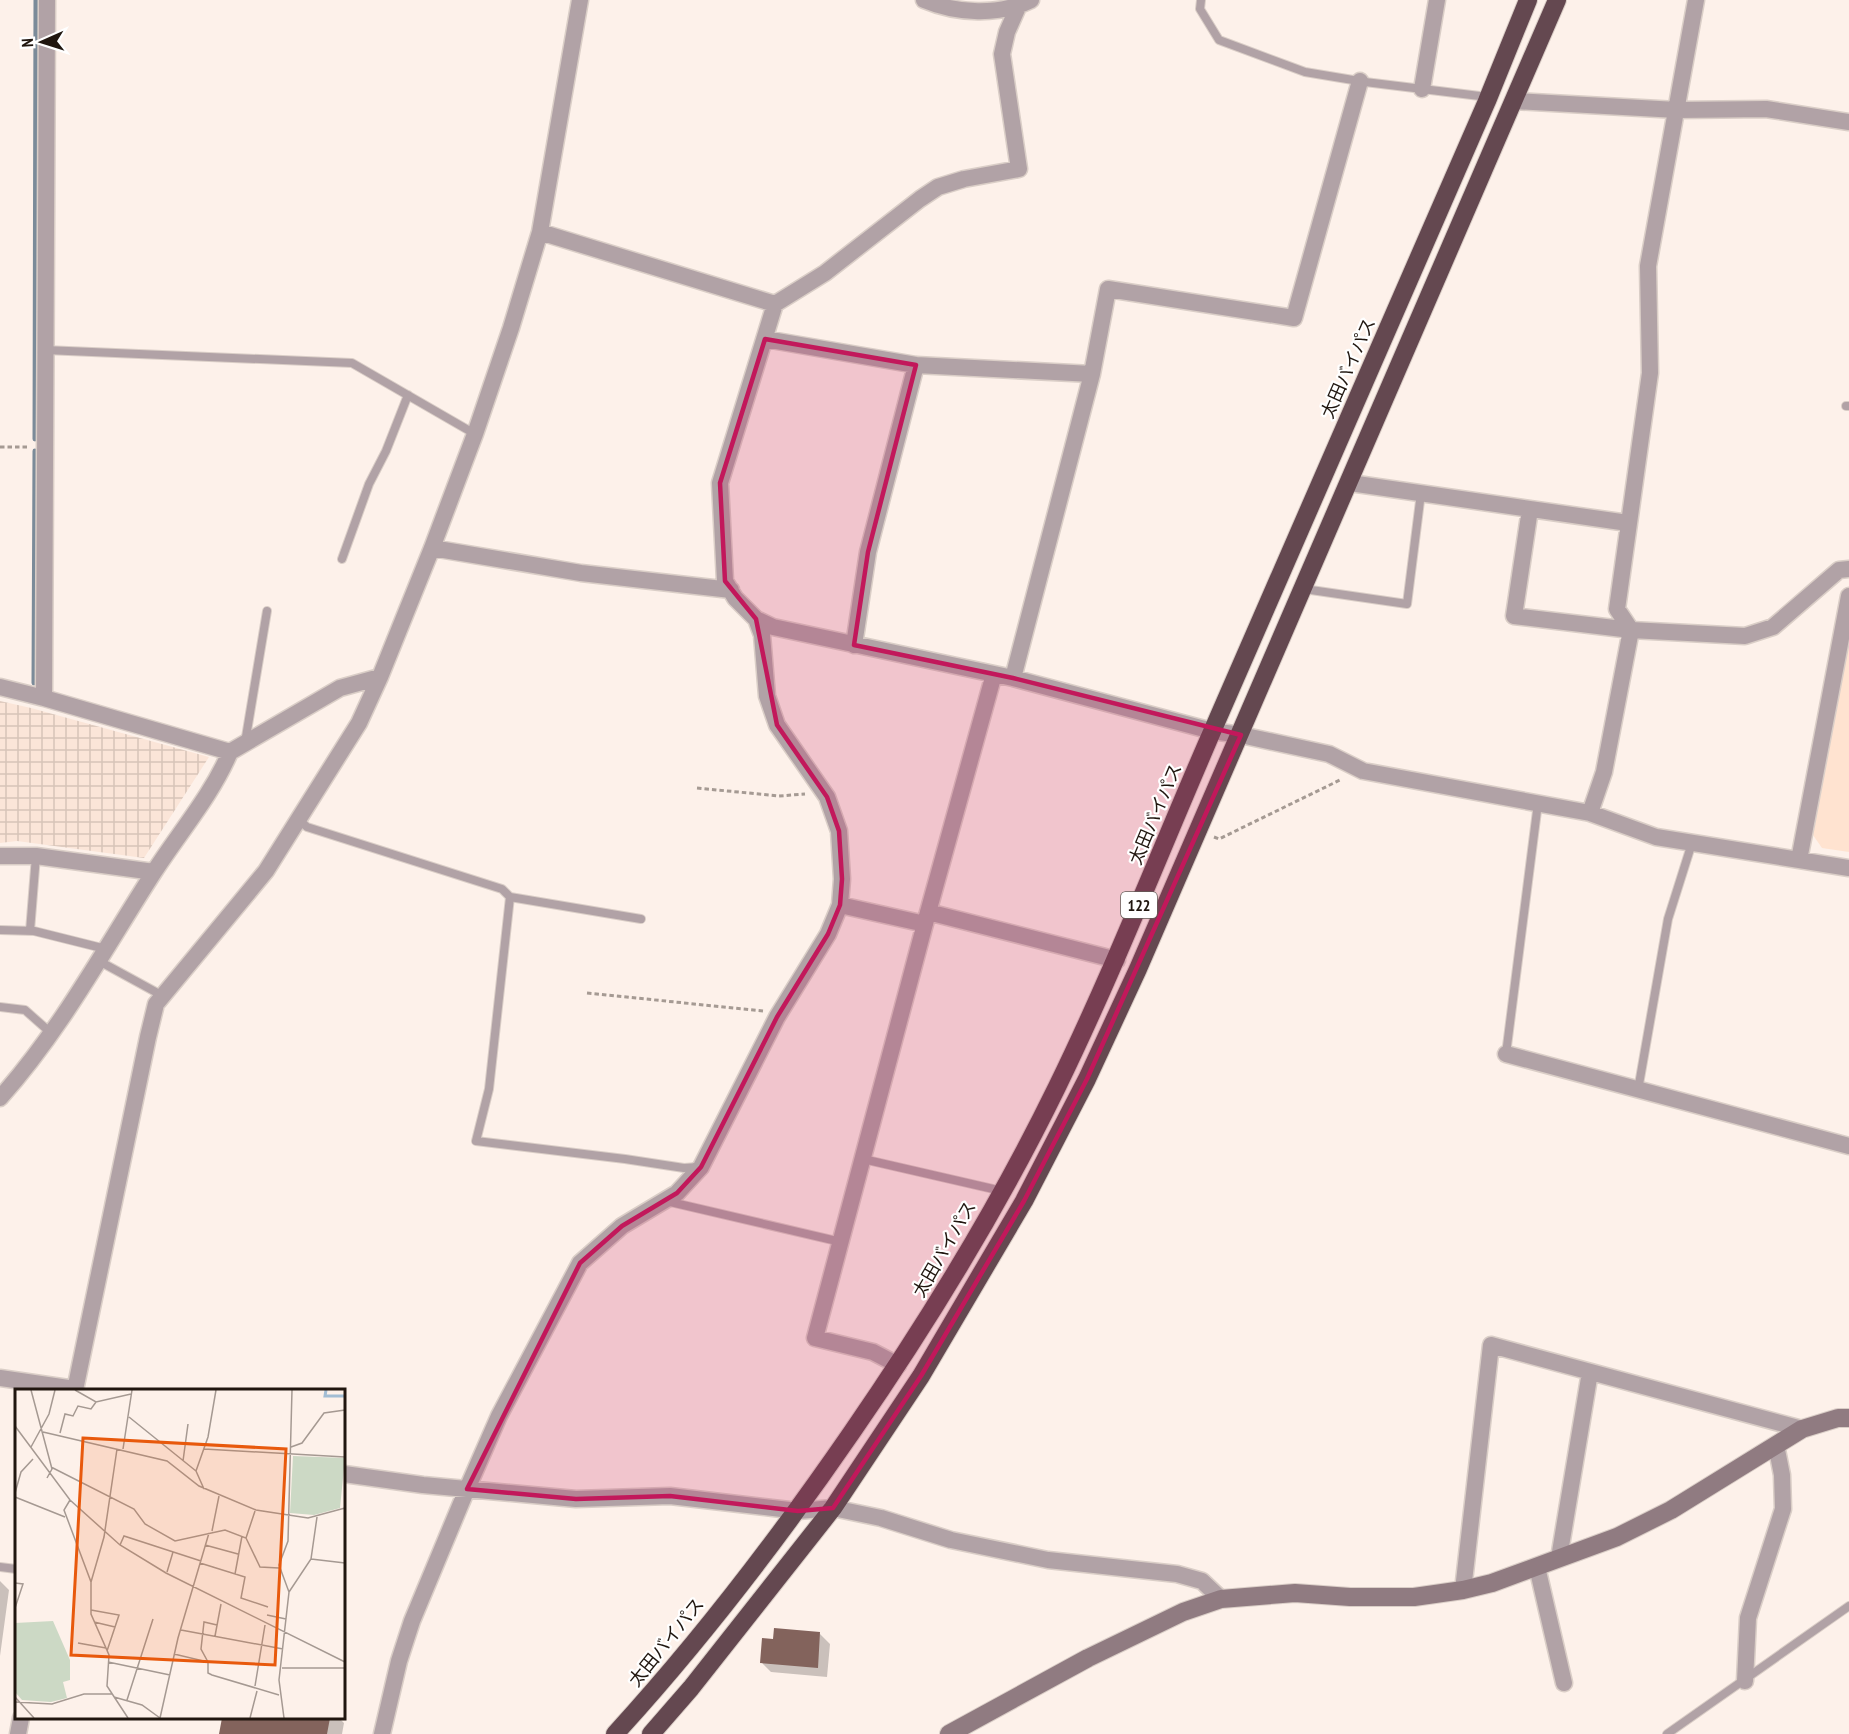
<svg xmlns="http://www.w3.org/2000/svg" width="1849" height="1734" font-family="'PT Sans Narrow','Noto Sans JP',sans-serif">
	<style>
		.built { fill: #ffe3d0 }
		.industrial { fill: url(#industrial-grid) }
		.shadow { fill: #0003 }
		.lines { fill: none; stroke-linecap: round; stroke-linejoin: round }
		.stream { stroke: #7b8b99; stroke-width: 5 }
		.building { fill: #83635c }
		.lane-casing { stroke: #dacec7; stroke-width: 10 }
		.street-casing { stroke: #dacec7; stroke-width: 19 }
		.secondary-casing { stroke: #dacec7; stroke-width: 20 }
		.highway-casing { stroke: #dacec7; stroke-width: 20 }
		.path { stroke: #a59a93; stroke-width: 3; stroke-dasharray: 4.5 3; stroke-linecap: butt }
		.lane { stroke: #b1a2a6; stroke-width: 8 }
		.street { stroke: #b1a2a6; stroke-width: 16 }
		.secondary { stroke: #907b81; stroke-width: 18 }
		.highway { stroke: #644850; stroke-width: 18 }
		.marked { fill: #c2185b; fill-opacity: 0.2; stroke: #c2185b; stroke-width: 4.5; stroke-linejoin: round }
		.labels { text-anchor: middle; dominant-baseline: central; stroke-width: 4.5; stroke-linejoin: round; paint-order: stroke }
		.shield { fill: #fff; stroke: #635c57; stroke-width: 1.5 }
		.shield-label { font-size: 16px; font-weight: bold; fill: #20160f }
		.street-label { font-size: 18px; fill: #20160f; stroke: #fff }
		.inset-river { fill: none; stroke: #a2bdd4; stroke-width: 3 }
		.inset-road { fill: none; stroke: #a59992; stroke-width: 1.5 }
		.view { fill: #e8590c; fill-opacity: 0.15; stroke: #e8590c; stroke-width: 3 }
		.inset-edge { fill: none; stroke: #20160f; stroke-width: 3 }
	</style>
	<defs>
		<pattern id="industrial-grid" width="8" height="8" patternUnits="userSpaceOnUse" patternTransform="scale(1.5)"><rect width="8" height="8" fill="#fbe5d8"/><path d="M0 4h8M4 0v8" fill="none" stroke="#d7c4b8"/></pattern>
	</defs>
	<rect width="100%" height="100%" fill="#fdf1ea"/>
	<path class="built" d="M1849,643V852L1822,848L1813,835Z"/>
	<path class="industrial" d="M0,701L31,708L209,757L144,858L17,841L0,843Z"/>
	<path class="shadow" d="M0,1581L9,1590L0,1656Z
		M820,1634L830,1644L827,1677L771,1672L761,1662L775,1640Z
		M223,1718H339L344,1723L342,1734H221Z"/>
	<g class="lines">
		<path class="stream" d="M35,439L36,0
			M34,683L35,451"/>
	</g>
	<path class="building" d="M774,1628L820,1632L818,1668L760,1663L762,1638L773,1639Z
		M222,1718H330L327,1734H219Z"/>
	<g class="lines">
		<g class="lane-casing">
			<path id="lane" d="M1201,0L1200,9L1219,40L1305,72L1365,82L1488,97
				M45,350L352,363L475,434
				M1846,406H1849
				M342,559L369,484L386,451L408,395
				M1304,589L1407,604L1421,493
				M245,743L267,611
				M299,820L307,827L502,889L510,897L641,919
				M510,897L489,1089L476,1141L625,1159L684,1168L698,1167
				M0,930L34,931L106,949
				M30,931L36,856
				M99,961L163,996
				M0,1007L25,1010L51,1033
				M1506,1054L1538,803
				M1638,1090L1668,919L1692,843
				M863,1159L1002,1191
				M666,1201L841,1242
				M0,1567L16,1569
				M1667,1734L1849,1606"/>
		</g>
		<g class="street-casing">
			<path id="street" d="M924,0C957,14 999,16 1031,0
				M1018,7L1007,32L1002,54L1019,169L964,179L938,187L920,199L825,273L775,304L720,483L725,581L735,598L756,619L773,627L1013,678L1212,731L1241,735L1329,754L1363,771L1590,813L1656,837L1849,868
				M1422,89L1437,0
				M1514,101L1677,110L1766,109L1849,122
				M540,232L775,304
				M765,339L916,365L1092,374
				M1350,483L1628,523
				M1530,509L1514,616L1631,630L1745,636L1773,627L1839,570L1849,569
				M432,548L581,573L731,590
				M854,645L868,552L916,365
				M1013,678L1092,374L1108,289L1294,318L1360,81
				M0,687L44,698L230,752L340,688L380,677
				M44,698L47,0
				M1590,813L1604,772L1631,630L1617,609L1650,373L1648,266L1696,0
				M0,856H36L154,872
				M1799,860L1849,596
				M840,905L925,924
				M928,912L1117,960
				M1506,1054L1849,1146
				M0,1098C61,1030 105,948 154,872C179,833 212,795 230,752
				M898,1365L873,1352L815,1338L927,916L994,674
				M0,1378L75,1389
				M75,1390L148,1037L156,1004L266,871L359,723L380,677L432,548L475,434L511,328L540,232L580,0
				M344,1474L423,1485L576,1499L670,1496L798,1511L833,1508L881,1518L951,1540L1048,1560L1177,1574L1202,1581L1221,1599
				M1559,1558L1590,1372
				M1537,1567L1564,1683
				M1463,1590L1491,1345L1802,1429
				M1745,1681L1748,1618L1783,1509L1782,1475L1776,1445
				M18,1734L21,1718
				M382,1734L399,1661L412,1621L467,1489L499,1416L580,1263L622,1226L677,1193L701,1167L777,1017L828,934L840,905L842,879L839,831L827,797L777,725L767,696L762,635L756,619"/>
		</g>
		<g class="secondary-casing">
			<path id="secondary" d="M949,1734L1088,1658L1183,1612L1221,1599L1295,1593L1350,1597H1414L1463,1590L1492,1583L1617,1537L1671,1510L1802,1429L1838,1418H1849"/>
		</g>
		<g class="highway-casing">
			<path id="highway" d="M615,1734C702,1639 779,1538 852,1432C928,1322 998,1208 1057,1087C1116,966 1164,841 1218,718C1308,513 1397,307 1487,101L1528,0
				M651,1734L691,1688L833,1508L921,1376L1024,1201L1087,1079L1138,969L1557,0"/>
		</g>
		<path class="path" d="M0,447H27
			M697,788L779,796L805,794
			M1214,837L1219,839L1340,780
			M587,993L763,1011"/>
		<use href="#lane" class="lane"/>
		<use href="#street" class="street"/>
		<use href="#secondary" class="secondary"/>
		<use href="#highway" class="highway"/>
	</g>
	<path class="marked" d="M765,339L916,365L868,552L854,645L1013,678L1241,735L1087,1079L1024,1201L921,1376L833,1508L798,1511L670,1496L576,1499L467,1489L580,1263L622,1226L677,1193L701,1167L777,1017L828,934L840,905L842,879L839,831L827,797L777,725L756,619L725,581L720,483Z"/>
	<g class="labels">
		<rect class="shield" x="1121" y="892" width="36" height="26" rx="4.5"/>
		<g class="shield-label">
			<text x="1139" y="905">122</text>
		</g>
		<g class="street-label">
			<text transform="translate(1348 368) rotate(-66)">太田バイパス</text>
			<text transform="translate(1155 814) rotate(-67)">太田バイパス</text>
			<text transform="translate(944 1249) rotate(-60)">太田バイパス</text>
			<text transform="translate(666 1642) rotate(-51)">太田バイパス</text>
		</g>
	</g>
	<g transform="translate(15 1389)">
		<rect width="330" height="330" fill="#fdf1ea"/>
		<path d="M278,67L330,69L325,119L299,126L275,124ZM38,232L55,271V291L48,293L52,309L36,313L7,311L0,303V234Z" fill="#ccd9c5"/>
		<path class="inset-river" d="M311,1L310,7H330"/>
		<path class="inset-road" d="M16,1L37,80L32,89M60,1L81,13L116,5M114,28L181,82M0,37L55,111L105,156L151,184L330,273M28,43L152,72L184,97L241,121L293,129L330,119M45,44L50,25L58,27L63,17L76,20L81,13M16,58L34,25L40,1M276,58L287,54L309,24L330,21M108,60L117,1M189,60L330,68M168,72L173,35M36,78L119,120L130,135L160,152L210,141L231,149L245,178L264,179M189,100L181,82L193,48L201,1M330,101V147M0,104L6,83L18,70M0,108L50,128M55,111L49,121L76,193V225L94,266L92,297L113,329M197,142L204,107M231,149L240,122M105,156L109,147L186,172M190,156L223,165M296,170L330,174M185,174L230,188L226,209L253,218M152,183L158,163M220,185L227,147M76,193L89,148L102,60M0,194L8,195L0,219M274,203L296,170L302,128M330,214V238M76,221L104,226L92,262M252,226L271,230M79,233L100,238M166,241L268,260M200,247L206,215M63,254L91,259M159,265L193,273V284L197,286L264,306M93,273L155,286M193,273L186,260L189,233L202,236M267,279H330M240,297L250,236M0,308L19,329M99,308L127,316L145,329M112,311L138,230M0,313L37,315L69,305H97M145,329L163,249L194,144M235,329L242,302M269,329L264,291L274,203L264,176L273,152L277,1"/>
		<path class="view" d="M68,49L271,60L260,276L56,266Z"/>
		<rect width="330" height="330" class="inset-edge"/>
	</g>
	<g transform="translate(42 42) rotate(267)" stroke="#ffffff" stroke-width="4.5" paint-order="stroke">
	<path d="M0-4.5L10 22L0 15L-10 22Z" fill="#20160f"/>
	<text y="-9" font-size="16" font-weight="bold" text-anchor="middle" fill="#20160f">N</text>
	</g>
</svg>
